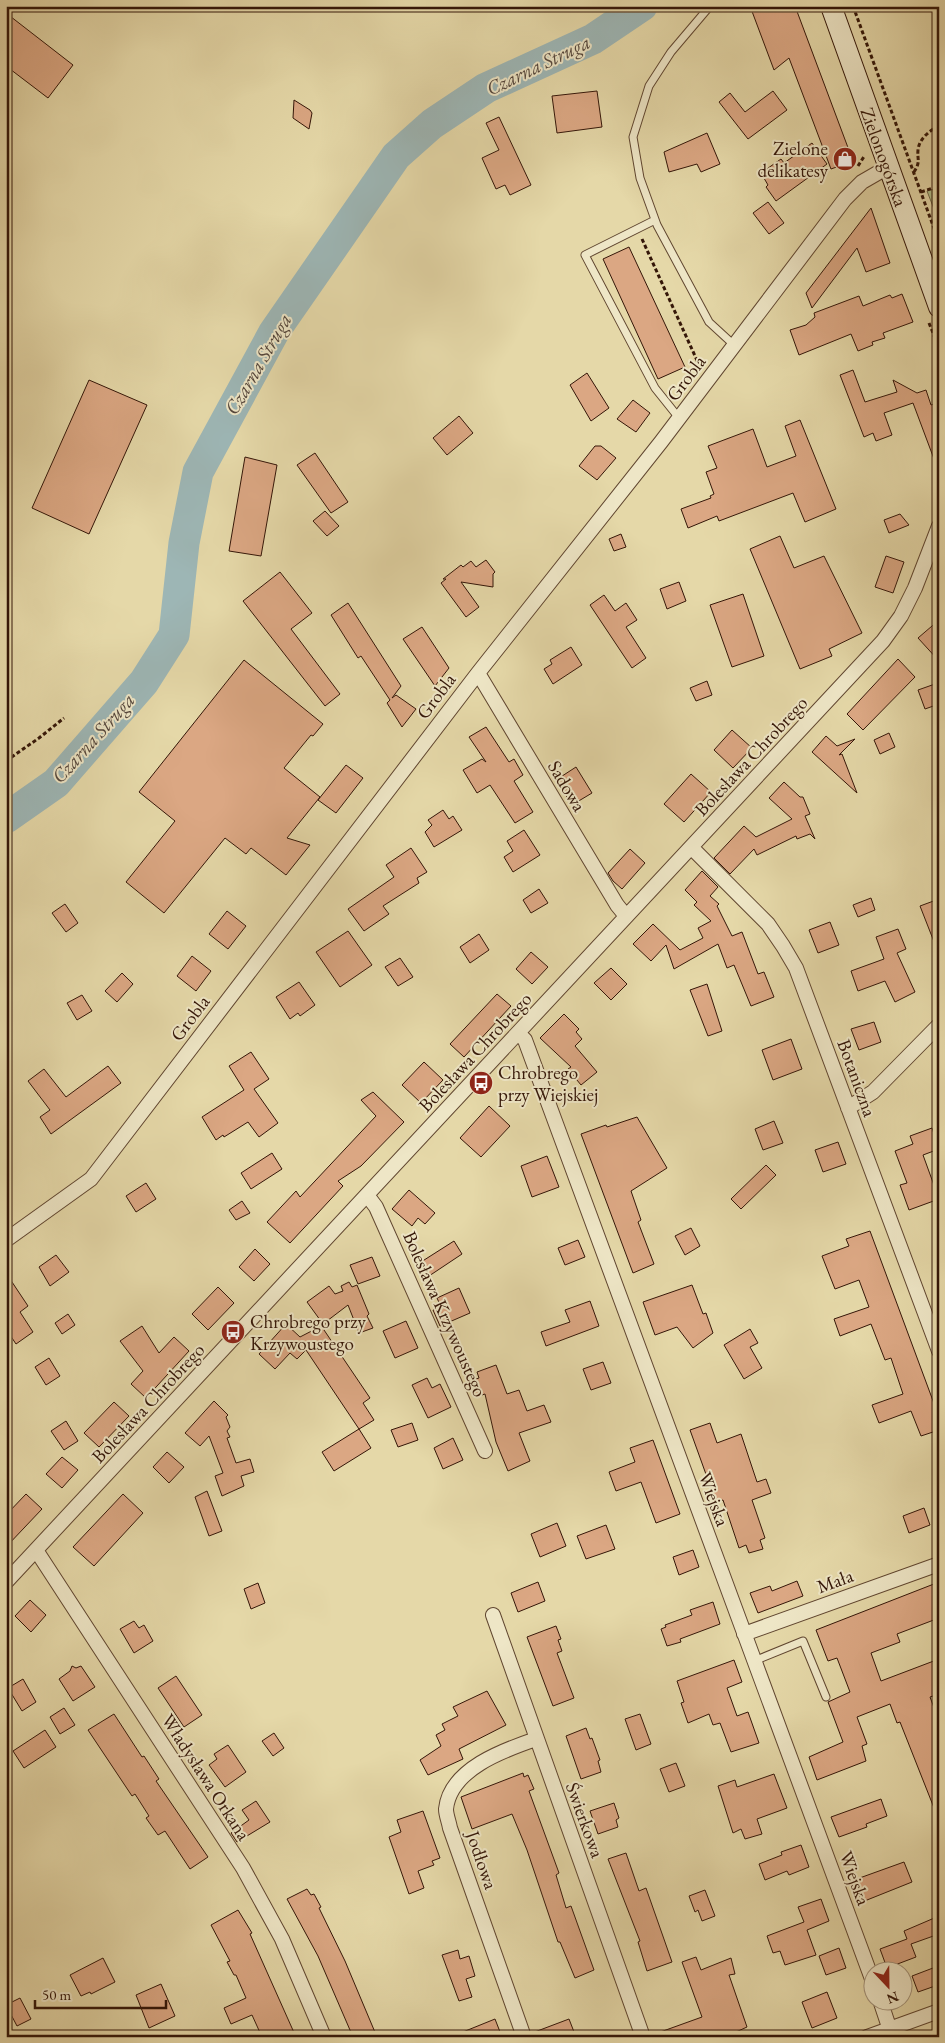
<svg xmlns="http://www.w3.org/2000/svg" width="945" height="2043" font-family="'EB Garamond',serif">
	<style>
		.green { fill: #b1bf8b; stroke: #726a4a }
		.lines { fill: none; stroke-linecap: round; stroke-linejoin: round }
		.river { stroke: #9db6b5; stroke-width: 31 }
		.building { fill: #dba783; stroke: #341608 }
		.lane-casing { stroke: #604630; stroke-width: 9 }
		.street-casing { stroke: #604630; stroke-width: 16 }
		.secondary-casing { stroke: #341608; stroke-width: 22 }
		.path { stroke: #341608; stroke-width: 3; stroke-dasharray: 4 2.5; stroke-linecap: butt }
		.lane { stroke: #eee6c6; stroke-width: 7 }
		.street { stroke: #eee6c6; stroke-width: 14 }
		.secondary { stroke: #eee6c6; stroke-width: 20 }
		.labels { text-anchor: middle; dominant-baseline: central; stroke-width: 4; stroke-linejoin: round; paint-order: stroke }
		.poi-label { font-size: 19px; fill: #341608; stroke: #eee6c6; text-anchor: start }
		.street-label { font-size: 19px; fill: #341608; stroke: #eee6c6 }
		.water-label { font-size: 20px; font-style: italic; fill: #54463c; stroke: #eee6c6 }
	</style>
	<rect width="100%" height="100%" fill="#e5d8a8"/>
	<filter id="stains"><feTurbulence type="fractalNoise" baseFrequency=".004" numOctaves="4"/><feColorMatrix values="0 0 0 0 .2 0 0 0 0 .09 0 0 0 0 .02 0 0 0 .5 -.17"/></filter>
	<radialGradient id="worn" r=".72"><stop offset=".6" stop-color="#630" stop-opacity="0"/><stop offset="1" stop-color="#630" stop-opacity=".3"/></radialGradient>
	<path class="green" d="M939,188V222L927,191Z"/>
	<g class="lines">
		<path class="river" d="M6,818L56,783L144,682L174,635L184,543L198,472L274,332L396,156L432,124L486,88L593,39L642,6"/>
	</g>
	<path class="building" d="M750,6H795L853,161L831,169L789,58L774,70Z
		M6,13L73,65L48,98L6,66Z
		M597,91L602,127L557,133L552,96Z
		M773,91L787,110L748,139L719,102L730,93L745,112Z
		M294,100L310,110L312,113L309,129L293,118Z
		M499,117L531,185L510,195L505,185L496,189L482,158L499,150L486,123Z
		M707,133L720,164L701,172L697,164L669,172L664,152Z
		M812,143L827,164L776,201L766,187L768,185L761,173L781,159L784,163Z
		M768,202L784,223L769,234L753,213Z
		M871,208L890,263L866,272L857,248L812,308L806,293Z
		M629,247L685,367L658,379L603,259Z
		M902,294L913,322L883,333L885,338L872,342L873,345L858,351L851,334L799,355L790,330L806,325L815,317L814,313L859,296L863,306L890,295L892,298Z
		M853,370L865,402L897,392L893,380L917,393L926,390L931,405L939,402V466L937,467L913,403L884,413L892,435L876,441L873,433L864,437L840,375Z
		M587,373L609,408L591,421L570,385Z
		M89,380L147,405L89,534L32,508Z
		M633,400L650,413L636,432L617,419Z
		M459,416L473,433L447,455L433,438Z
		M800,420L836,509L805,522L793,493L719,521L717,516L688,528L681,509L711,498L710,496L714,494L706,472L717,468L708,446L753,429L767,467L796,456L785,426Z
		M595,446H601L616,458L597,480L579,466Z
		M315,453L348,502L331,513L297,465Z
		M245,457L277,465L261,556L229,551Z
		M325,511L339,526L327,536L313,521Z
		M900,514L909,525L889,533L884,520Z
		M621,534L626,547L614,551L609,539Z
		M780,536L794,568L824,556L862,633L829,649L832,656L800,669L750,549Z
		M886,556L904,562L893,593L875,587Z
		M486,560L495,572L493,574V587L461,582L479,607L466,617L441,583L446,579H443L461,565L463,567L471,561L476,567Z
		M280,572L312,613L291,629L340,694L325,706L243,601Z
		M679,582L686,601L667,609L660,589Z
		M743,594L764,656L732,667L710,605Z
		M604,595L615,611L626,603L637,620L626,627L646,658L632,668L590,605Z
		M348,603L401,686L392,698L396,695L416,709L402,727L387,703L390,700L361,656L358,658L331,615Z
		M939,620V661L918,638Z
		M422,627L449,668L435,686L403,639Z
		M571,647L582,665L553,684L544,669L552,664L550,660Z
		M898,659L915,677L863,730L847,714Z
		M244,660L323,724L313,736L311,735L284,768L320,797L287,838L310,845L286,875L251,848L246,854L225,838L164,913L126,882L175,821L139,792Z
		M707,681L712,695L696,701L690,688Z
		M935,684L939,695V704L925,709L918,690Z
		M486,727L509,762L514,759L523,775L514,781L533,812L515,823L490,785L477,793L463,770L482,759L486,762L469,737Z
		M732,730L752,748L733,768L714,750Z
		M889,733L895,747L880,754L874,740Z
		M826,736L837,746L855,739L839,755L842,754L857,793L812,752Z
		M346,765L363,778L336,813L318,800Z
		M576,767L592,793L572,805L556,780Z
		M691,774L711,792L684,822L664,804Z
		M784,782L800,797H803L810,814L805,816L815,839L810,834L797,839L796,836L757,855L754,849L730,874L714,858L744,826L756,837L792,819L769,798Z
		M443,810L449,819L453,816L462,830L434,847L425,832L432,825L428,820Z
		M524,830L540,855L513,872L504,857L513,851L507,841Z
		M411,848L427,872L417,878L419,883L383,906L389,914L364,931L348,909L394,877L386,865Z
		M630,849L645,863L622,889L613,881L608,873Z
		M702,871L718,887L710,896L719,904L717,906L732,936L742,932L758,974L764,972L774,997L751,1006L734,965L727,968L718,944L674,969L666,945L651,961L633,944L653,924L680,950L703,938L698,928L711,921L694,905L697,902L685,890Z
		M539,889L548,903L531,913L523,900Z
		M871,898L875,910L858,917L853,905Z
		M939,899V952H938L920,906Z
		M65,904L78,923L66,932L52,913Z
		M227,911L246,926L228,949L209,934Z
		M830,922L839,945L818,953L809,930Z
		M898,929L906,949L897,953L915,992L895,1002L885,981L858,991L851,971L884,959L876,937Z
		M348,931L372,965L340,987L316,952Z
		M479,934L489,950L470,963L460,947Z
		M531,952L548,967L532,984L516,969Z
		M192,956L211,971L196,991L177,976Z
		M400,958L413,977L398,986L385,967Z
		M611,968L627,984L611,1000L594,983Z
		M122,973L133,984L117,1002L105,991Z
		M299,982L315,1005L300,1016L298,1013L290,1019L276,997Z
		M707,984L722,1031L708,1036L690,990Z
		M497,994L511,1006L464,1057L450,1044Z
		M82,995L92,1011L77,1020L67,1003Z
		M564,1014L579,1029L576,1032L582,1039L575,1046L597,1072L581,1085L568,1069L571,1067L540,1038Z
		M874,1022L881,1042L859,1050L851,1029Z
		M791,1039L802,1069L773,1080L762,1050Z
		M251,1052L269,1079L254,1089L278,1123L259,1137L248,1122L224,1137L223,1135L216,1140L202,1117L244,1090L229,1066Z
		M424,1062L443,1080L421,1103L402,1085Z
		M108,1066L121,1083L51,1134L40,1117L50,1110L28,1081L44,1069L66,1097Z
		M373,1092L404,1122L361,1166L338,1181L343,1186L290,1243L267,1222L296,1191L300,1197L376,1116L361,1100Z
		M489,1106L510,1126L481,1157L460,1138Z
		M637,1117L667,1168L631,1191L641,1220L638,1222L654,1264L633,1273L581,1134L606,1125L607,1127Z
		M774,1121L783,1143L763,1150L755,1129Z
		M932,1128L939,1149L923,1155L939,1199L909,1210L900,1185L907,1183L895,1151L913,1144L910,1136Z
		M838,1142L846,1164L823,1172L815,1150Z
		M272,1153L282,1169L251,1189L241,1173Z
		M547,1156L559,1187L532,1197L521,1166Z
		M766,1165L776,1175L741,1209L731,1199Z
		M146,1183L156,1199L136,1212L126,1196Z
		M409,1190L435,1213L425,1224L418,1218L412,1226L392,1209Z
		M242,1201L250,1213L236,1220L229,1210Z
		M691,1228L700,1246L685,1255L675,1236Z
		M870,1231L939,1417V1430L921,1436L911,1411L879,1423L872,1405L903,1394L891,1358L885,1360L871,1324L840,1336L834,1319L869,1307L859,1280L835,1289L822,1256L849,1246L846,1239Z
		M578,1240L585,1257L565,1265L558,1248Z
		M454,1241L462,1254L429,1276L421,1262Z
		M255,1249L270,1264L254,1281L239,1267Z
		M56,1255L69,1272L50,1286L39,1267Z
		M372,1257L380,1276L358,1284L350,1265Z
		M6,1273L28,1306L20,1312L33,1332L16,1344L6,1329Z
		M349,1282L352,1287L357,1285L369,1314L367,1316L373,1328L359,1333L348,1305L323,1324L307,1302L329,1286L335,1294L343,1291L341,1286Z
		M692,1285L703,1314L706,1313L713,1333L693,1348L677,1327L655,1335L643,1302Z
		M218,1287L234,1303L208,1330L192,1314Z
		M459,1288L470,1313L440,1326L433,1310L441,1307L437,1298Z
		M590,1301L599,1326L546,1346L541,1332L570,1322L565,1310Z
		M68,1314L75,1325L62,1334L55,1323Z
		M406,1321L418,1348L395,1358L383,1331Z
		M329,1322L330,1323L324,1330L370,1398L363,1403L374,1420L359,1429L306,1350L297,1359L290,1353L275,1369L259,1354L286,1324L300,1337Z
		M142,1326L159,1353L174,1337L189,1351L146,1398L131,1384L143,1371L120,1341Z
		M750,1329L758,1343L750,1347L762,1368L744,1379L724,1345Z
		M49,1358L60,1376L46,1385L35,1367Z
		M603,1362L611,1383L591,1390L583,1369Z
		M496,1365L507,1394L519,1390L527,1411L544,1405L551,1422L519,1433L530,1461L508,1471L496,1442L485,1394L476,1397L470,1381L479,1378L477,1372Z
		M427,1378L432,1388L440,1384L451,1407L428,1418L412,1385Z
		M214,1401L228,1415L226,1417L230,1427L227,1431L230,1437L227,1438L236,1463L250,1459L254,1472L241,1476L244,1486L222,1496L215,1476L223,1473L209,1436L200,1446L185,1433Z
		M114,1402L129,1416L99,1447L84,1433Z
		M66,1421L78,1441L64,1450L51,1431Z
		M412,1423L418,1440L398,1447L391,1430Z
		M710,1423L717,1443L741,1434L757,1482L766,1479L771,1493L752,1500L765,1538L760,1540L763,1549L749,1553L746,1545L739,1548L723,1500L716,1502L690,1430Z
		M359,1429L371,1448L334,1471L322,1452Z
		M453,1438L463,1460L443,1469L434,1448Z
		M653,1440L680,1514L656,1523L641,1482L616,1491L609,1472L635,1462L630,1448Z
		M167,1452L184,1467L169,1483L153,1467Z
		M62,1457L78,1470L62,1488L46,1474Z
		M207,1491L222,1531L209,1536L195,1497Z
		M26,1494L42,1509L6,1547V1515Z
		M123,1494L143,1513L94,1566L73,1547Z
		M924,1508L930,1525L909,1533L903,1516Z
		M557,1523L566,1546L540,1557L531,1534Z
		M606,1525L615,1549L586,1559L577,1536Z
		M693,1550L699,1567L679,1575L673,1557Z
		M797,1581L803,1596L758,1613L750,1593L770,1586L772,1591Z
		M538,1582L545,1601L518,1612L511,1593Z
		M939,1582V1618L897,1634L900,1642L871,1653L881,1681L939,1659V1694L930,1697L939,1721L938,1818L900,1722L897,1723L890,1704L857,1717L867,1744L862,1746L866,1761L817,1780L809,1757L843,1742L828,1702L850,1692L837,1658L828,1661L816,1630Z
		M258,1583L265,1603L251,1609L244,1589Z
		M30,1600L46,1615L31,1632L15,1616Z
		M713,1602L720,1624L680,1639L681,1642L667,1646L661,1629L666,1627L665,1625L692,1615L690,1610Z
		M134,1621L139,1628L144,1625L153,1641L134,1653L120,1629Z
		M556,1626L561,1639L558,1640L562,1651L557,1653L574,1698L553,1706L527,1637Z
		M734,1660L742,1682L727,1688L737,1716L748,1712L759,1743L731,1752L720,1723L713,1725L709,1714L688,1723L681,1703L684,1702L677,1681Z
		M72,1666L76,1668L81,1666L95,1687L73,1701L59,1679L70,1671Z
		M176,1676L202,1715L184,1727L158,1688Z
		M23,1679L36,1702L22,1711L8,1688Z
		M487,1691L506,1725L459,1749L463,1759L428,1775L420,1760L441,1746L436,1735L445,1730L442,1724L458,1716L453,1707Z
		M64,1708L75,1725L60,1734L50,1717Z
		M114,1714L142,1757L144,1756L159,1779L156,1781L208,1857L190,1869L165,1831L158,1835L146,1818L149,1816L135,1794L132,1796L88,1730Z
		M640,1714L651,1744L636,1750L625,1719Z
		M586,1728L590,1739L592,1738L600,1760L598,1761L601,1772L581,1779L566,1736Z
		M45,1730L56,1747L24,1768L13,1751Z
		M274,1733L284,1748L273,1756L262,1741Z
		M228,1745L246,1772L225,1787L209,1765L217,1759L214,1754Z
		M676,1763L685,1786L669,1792L660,1769Z
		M523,1773L524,1777L528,1775L534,1789L529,1791L559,1873L556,1875L566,1908L571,1906L594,1970L575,1978L560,1942H558L527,1850L512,1814L472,1829L461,1797Z
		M774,1774L787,1808L757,1819L762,1834L745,1839L741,1829L733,1833L718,1786L735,1780L737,1787Z
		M881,1799L887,1816L866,1824L867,1827L839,1837L831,1817Z
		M256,1801L270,1822L237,1842L231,1833L249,1820L242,1810Z
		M614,1803L619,1818L616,1820L618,1827L598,1834L590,1811Z
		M423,1811L440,1858L432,1861L434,1865L418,1871L424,1888L409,1894L389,1837L401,1832L397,1820Z
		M801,1845L809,1867L789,1875L787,1871L765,1880L759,1864L782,1855L781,1852Z
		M626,1853L639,1891L646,1888L672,1962L647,1971L638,1942L640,1941L608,1859Z
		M904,1862L912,1882L862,1902L854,1880Z
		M307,1889L311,1895L314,1894L321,1907L319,1908L345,1961L377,2037H353L318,1956L287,1899Z
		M705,1890L715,1916L702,1921L698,1910L695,1912L689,1896Z
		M821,1899L829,1921L807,1930L816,1955L785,1965L780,1951L773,1953L767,1936L804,1922L798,1907Z
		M238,1910L252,1933L250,1934L296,2037H262L252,2015L231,2024L224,2008L246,1998L236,1975H234L227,1962L230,1961L211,1925Z
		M939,1916V1934L911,1944L916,1957L887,1968L880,1949L907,1939L904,1931Z
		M839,1948L846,1968L826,1975L819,1956Z
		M458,1950L460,1959L469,1956L475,1976L466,1979L472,1997L459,2001L442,1955Z
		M696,1957L701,1970L731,1958L735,1974L729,1975L747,2027L736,2032L737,2037H653L652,2035L702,2017L682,1962Z
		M103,1958L115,1982L91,1994L90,1992L81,1996L70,1975Z
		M933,1968L938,1985L918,1992L912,1976Z
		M161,1984L175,2016L149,2028L136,1995Z
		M827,1992L837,2018L812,2028L802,2002Z
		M20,1998L31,2019L17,2026L6,2005Z
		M495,2019L502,2037H454L453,2036Z
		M569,2019L576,2037H533L532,2033Z"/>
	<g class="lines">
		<g class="lane-casing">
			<path id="lane" d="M710,6L671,52L649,86L633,137L640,178L657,225L709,322L734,345
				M6,141L7,142
				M655,220L585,255L655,388L679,418
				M754,1661L803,1641L826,1697"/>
		</g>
		<g class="street-casing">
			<path id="street" d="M478,673L617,905L626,916
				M691,847L768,924L783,946L796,968L939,1351
				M518,1033L525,1040L872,1979
				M848,1108L873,1092L939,1025
				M367,1195L376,1207L485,1451
				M6,1240L91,1179L478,673L661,442L845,199L862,182L888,167
				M36,1550L243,1868L282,1939L324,2037
				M6,1582L883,641L901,616L915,588L939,526
				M493,1615L643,2037
				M744,1634L939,1564
				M880,2000L892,2036
				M524,2037L450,1828C449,1822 446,1815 446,1809C450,1769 504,1750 536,1739
				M867,2037L939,2011"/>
		</g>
		<g class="secondary-casing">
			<path id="secondary" d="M831,6L939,307"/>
		</g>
		<path class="path" d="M853,6L939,242
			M858,166L865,155
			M914,172C921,161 917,160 918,150C919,139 930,130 939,126
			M921,192L939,186
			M642,239L700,367
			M6,273V280
			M929,323L939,348
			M6,761L39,738L64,718"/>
		<use href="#lane" class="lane"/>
		<use href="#street" class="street"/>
		<use href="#secondary" class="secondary"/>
	</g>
	<defs>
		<g id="shop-disc" transform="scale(1.25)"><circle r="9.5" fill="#8f2418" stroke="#eee6c6"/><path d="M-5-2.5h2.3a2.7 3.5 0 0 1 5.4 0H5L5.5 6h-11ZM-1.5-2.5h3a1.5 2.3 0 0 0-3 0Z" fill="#fff"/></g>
		<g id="bus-disc" transform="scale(1.25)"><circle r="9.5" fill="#8f2418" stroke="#eee6c6"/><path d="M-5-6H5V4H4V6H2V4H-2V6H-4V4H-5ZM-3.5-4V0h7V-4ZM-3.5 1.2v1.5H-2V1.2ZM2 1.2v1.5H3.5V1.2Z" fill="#fff"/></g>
	</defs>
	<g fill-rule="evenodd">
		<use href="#shop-disc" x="845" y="159"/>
		<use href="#bus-disc" x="481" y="1083"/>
		<use href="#bus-disc" x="233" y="1332"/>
	</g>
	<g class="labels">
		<g class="poi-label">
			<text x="828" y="148" text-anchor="end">Zielone<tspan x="828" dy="22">delikatesy</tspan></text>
			<text x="498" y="1072">Chrobrego<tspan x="498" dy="22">przy Wiejskiej</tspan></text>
			<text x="250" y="1321">Chrobrego przy<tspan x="250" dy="22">Krzywoustego</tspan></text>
		</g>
		<g class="street-label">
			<text transform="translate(884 157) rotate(70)">Zielonogórska</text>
			<text transform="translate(686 378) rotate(-53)">Grobla</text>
			<text transform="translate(436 696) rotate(-53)">Grobla</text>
			<text transform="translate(751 756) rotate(-47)">Bolesława Chrobrego</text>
			<text transform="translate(567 786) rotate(59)">Sadowa</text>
			<text transform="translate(190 1018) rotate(-53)">Grobla</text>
			<text transform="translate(475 1052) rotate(-47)">Bolesława Chrobrego</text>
			<text transform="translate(857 1078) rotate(70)">Botaniczna</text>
			<text transform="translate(445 1314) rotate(66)">Bolesława Krzywoustego</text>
			<text transform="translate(148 1403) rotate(-47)">Bolesława Chrobrego</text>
			<text transform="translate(714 1499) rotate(70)">Wiejska</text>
			<text transform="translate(835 1581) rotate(-20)">Mała</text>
			<text transform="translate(206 1777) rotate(57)">Władysława Orkana</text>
			<text transform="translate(585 1820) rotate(70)">Świerkowa</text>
			<text transform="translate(482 1860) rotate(71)">Jodłowa</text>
			<text transform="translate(855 1878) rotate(70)">Wiejska</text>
		</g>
		<g class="water-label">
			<text transform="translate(538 65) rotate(-26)">Czarna Struga</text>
			<text transform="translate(258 364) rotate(-60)">Czarna Struga</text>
			<text transform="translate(93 738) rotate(-48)">Czarna Struga</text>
		</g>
	</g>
	<rect width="945" height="2043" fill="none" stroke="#e5d8a8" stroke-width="25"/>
	<rect x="8" y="8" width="930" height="2028" fill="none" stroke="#341608" stroke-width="2.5"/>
	<rect x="12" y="12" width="920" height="2018" fill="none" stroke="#341608"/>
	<g transform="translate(888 1986) rotate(158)"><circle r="24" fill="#eee6c6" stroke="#a4937a"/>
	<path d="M0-4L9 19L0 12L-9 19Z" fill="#8f2418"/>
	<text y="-8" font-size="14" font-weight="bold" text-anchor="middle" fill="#341608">N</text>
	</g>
	<path d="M35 2000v8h131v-8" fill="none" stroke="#341608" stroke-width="2.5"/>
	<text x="42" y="2000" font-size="15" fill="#341608" stroke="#eee6c6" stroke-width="4" paint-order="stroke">50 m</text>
	<rect width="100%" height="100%" filter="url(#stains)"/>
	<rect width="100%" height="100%" fill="url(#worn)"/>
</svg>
